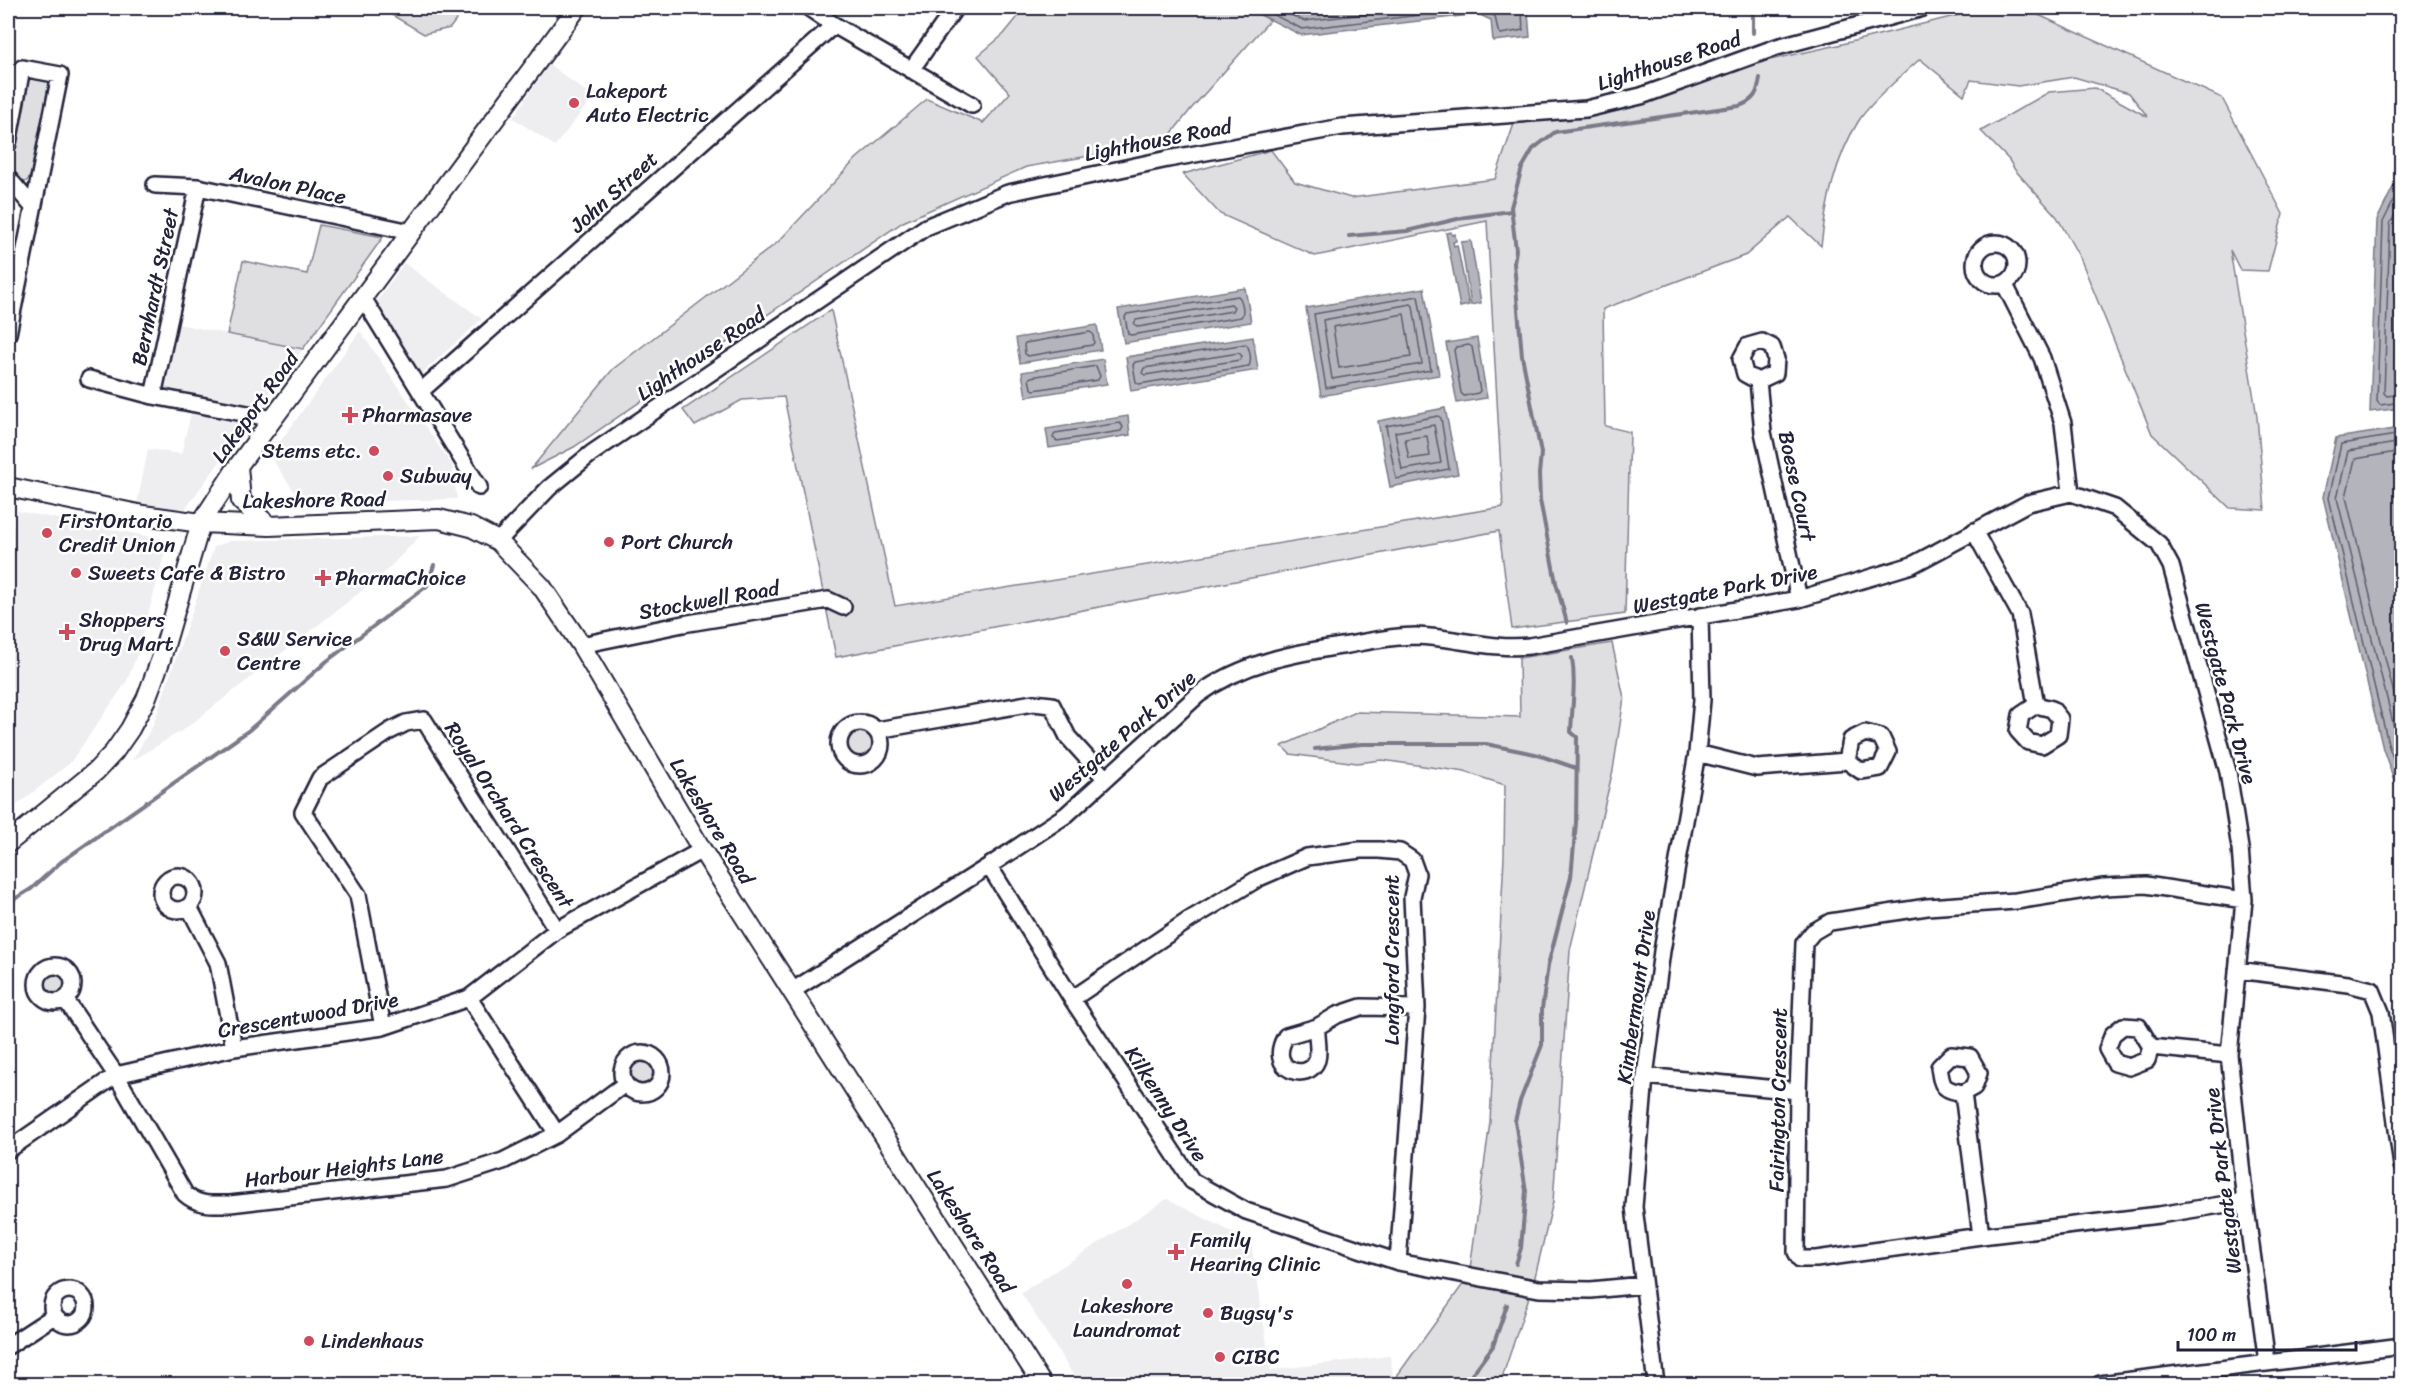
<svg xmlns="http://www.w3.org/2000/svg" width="2409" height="1392" font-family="Sriracha,sans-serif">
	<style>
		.built { fill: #eeeef1 }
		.green { fill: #dfdfe2; stroke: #80808e; stroke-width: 1.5 }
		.water { fill: #b4b4bc; stroke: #7a7a88; stroke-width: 1.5 }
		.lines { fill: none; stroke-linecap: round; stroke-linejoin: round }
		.shore { stroke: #5c5c6f; stroke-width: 1.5 }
		.stream { stroke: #7a7a88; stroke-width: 4 }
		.minor-casing { stroke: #22223b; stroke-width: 20 }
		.major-casing { stroke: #22223b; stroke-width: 22 }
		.minor { stroke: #fff; stroke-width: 15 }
		.major { stroke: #fff; stroke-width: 18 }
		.poi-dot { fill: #d1495b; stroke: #fff; stroke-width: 2 }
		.labels { text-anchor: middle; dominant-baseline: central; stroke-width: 5; stroke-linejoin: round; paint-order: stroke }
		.street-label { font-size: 21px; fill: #22223b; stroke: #fff }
		.poi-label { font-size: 21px; fill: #22223b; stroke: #fff; text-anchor: start }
	</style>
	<rect width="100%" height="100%" fill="#fff"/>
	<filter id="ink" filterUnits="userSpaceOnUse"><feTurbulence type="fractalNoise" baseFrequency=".0167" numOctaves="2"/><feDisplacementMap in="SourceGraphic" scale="12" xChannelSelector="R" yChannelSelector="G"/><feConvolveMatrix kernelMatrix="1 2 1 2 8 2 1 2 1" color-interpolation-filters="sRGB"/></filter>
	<g filter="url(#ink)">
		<path class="built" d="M549,64L593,97L555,146L513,118Z
			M404,263L482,319L421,374L375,304Z
			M173,323L303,349L185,509L137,504L148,449L181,454L194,401L158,392Z
			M360,331L452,465L457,499L302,503L270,456Z
			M17,511L162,539L165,552L138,652L127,681L70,763L8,812V550Z
			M420,536L382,575L186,728L132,761L153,725L214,547L230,541Z
			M1167,1199L1251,1242L1271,1370L1390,1356L1394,1384H1079L1021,1293Z"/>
		<path class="green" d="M380,8H465L450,28L424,34Z
			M1025,8H1247L1270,20L1191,109L1164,143L1026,167L903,222L574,447L531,469L613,369L778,242L856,159L927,99L983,123L1010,93L978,56L1004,34Z
			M1987,8H2023L2222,98L2283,214L2268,271L2240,270L2230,250L2257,417L2265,510L2230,508L2152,434L2081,260L2057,217L2015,170L2009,160L1981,131L2049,92L2095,88L2148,117L2129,93L2074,77L2018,86L1971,80L1964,95L1920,59C1904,73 1868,105 1858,122C1835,159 1826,203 1821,246L1790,217L1746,255L1603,309L1605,426L1630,432L1625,614L1512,629L1499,531L836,657L784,397L742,400L695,426L683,410L831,310L895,606L1503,507L1487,221L1315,256L1220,214L1183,174L1271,150L1295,182L1351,198L1495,179L1514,124L1621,110L1652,92L1756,63L1838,45Z
			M28,73L47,77L49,84L31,174L27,181L20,184L8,179V154L23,79Z
			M319,225L383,237L303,349L227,334L243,261L307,274Z
			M1612,643L1624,698L1613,770L1570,950L1553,1202L1533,1285L1503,1375L1496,1384H1394V1380L1469,1276L1490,1122L1504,857L1505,785L1465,772L1382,760L1357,763L1290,754L1282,746L1356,712L1520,717L1519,658Z
			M847 744a13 13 0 1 1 26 0a13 13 0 1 1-26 0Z
			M44 984a11 11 0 1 1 22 0a11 11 0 1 1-22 0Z
			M628 1073a14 14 0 1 1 28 0a14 14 0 1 1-28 0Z"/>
		<path class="water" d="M1247,8H1542L1528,12L1530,37L1493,41L1491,20L1478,14L1301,35Z
			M2401,171V408L2370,412L2377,220Z
			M1451,232L1452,235L1455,234L1456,241L1453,242L1454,246L1457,245L1469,305L1460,307L1446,233Z
			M1471,241L1481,303L1471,305L1461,242Z
			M1245,288L1251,322L1124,343L1118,309Z
			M1424,288L1439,375L1321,396L1306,308Z
			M1097,325L1101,350L1020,363L1016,338Z
			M1253,337L1258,370L1131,391L1126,357Z
			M1477,338L1487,398L1457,403L1446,343Z
			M1103,359L1107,384L1026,397L1022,372Z
			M1445,408L1458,474L1390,487L1378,421Z
			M1128,416L1130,435L1049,448L1046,429Z
			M2401,428H2402L2401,800L2383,749L2323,497L2336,438Z"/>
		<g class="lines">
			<path class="shore" d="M1260,8L1302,29L1479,8L1495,16L1498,31L1501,34L1523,30L1522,13L1524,8
				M1276,8L1304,21L1419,8
				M2402,184L2383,222L2377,401L2380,405L2402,402
				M2402,201L2390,224L2384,393L2387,396L2402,394
				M2402,221L2399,226L2394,382L2396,385H2402
				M1238,296C1242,299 1245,313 1241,317L1131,335L1128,334L1125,317L1127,314Z
				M1418,296L1431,370L1326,388L1314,314Z
				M1231,304L1234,307L1232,311L1138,327L1134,324L1136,320Z
				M1411,304L1413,306L1422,364L1332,379L1323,320Z
				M1404,314L1411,357L1339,368L1333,327Z
				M1090,332L1093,334L1094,343L1092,345L1028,356L1025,354L1024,345L1025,343Z
				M1246,344C1250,348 1252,361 1249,366L1139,384L1136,382L1133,365L1135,362Z
				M1469,345L1472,347L1480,391L1478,393L1464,396L1461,393L1454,350L1456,347Z
				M1239,353L1242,356L1240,360L1145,375L1142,373L1144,368Z
				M1096,366L1100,376L1098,380L1034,390L1031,388L1029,379L1031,377Z
				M1438,416L1441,418L1449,469L1396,479L1386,426Z
				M1120,423L1123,427L1121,431L1057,441L1053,438L1055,433Z
				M1434,425L1441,463L1402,470L1395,432Z
				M2402,434L2341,444L2329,498L2389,747L2402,782
				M1427,436L1430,456L1409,459L1405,439Z
				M2402,442L2348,451L2337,498L2402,759
				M2402,451L2355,459L2346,497L2402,727"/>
			<path class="stream" d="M1753,33V8
				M1349,236L1407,231L1466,217L1511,211
				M1567,623L1556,583L1540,500L1539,474L1541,453L1522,356L1514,263L1516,250L1511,207L1522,168L1533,149L1555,132L1739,106C1754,101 1758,93 1760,78
				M1315,749L1362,744H1486L1535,754L1576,768
				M8,903L31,889L61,862L248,731L327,661L427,586L434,565
				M1516,1264L1521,1248L1526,1191L1515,1121L1520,1101L1542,1045V1009L1548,965L1571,877L1576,823L1577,737L1571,732C1572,707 1576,683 1572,658
				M1465,1384L1493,1346L1507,1305"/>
			<g class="minor-casing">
				<path id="minor" d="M809,8L834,25L972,105
					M911,70L955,8
					M8,144L22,68L60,75L8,334
					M8,178L33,207
					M155,185L198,187L411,232
					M1975 264a21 21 0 1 1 42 0a21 21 0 1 1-42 0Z
					M2005,285L2042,358L2063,423L2071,493
					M363,298L479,487
					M89,379L153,396L274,419
					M1758,381L1745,374L1741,359L1748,346L1762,342L1772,347L1776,359L1775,373L1758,381L1763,432L1799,599
					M421,391L834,25
					M153,396L198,187
					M1974,531L2020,614L2036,705L2021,715L2018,731L2028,742L2042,745L2058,735L2060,719L2052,709L2036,705
					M498,541L549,488L592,453L926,227L1008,193L1168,159L1342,127L1586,109L1641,96L1777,47L1923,8
					M581,645L683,624L828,600L843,607
					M839 744a21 21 0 1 1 42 0a21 21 0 1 1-42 0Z
					M877,730L1033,703L1052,705L1068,737L1105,778
					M1697,753L1757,768L1847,761L1861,771L1880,768L1888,752L1881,737L1865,733L1851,740L1847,761
					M989,866L1072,999L1192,1181L1246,1211L1398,1262L1539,1289L1591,1290L1643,1285
					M161 893a17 17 0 1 1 34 0a17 17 0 1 1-34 0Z
					M2244,900L2146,885L2104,887L2016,901L1927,907L1830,922L1813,932L1804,943L1798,1091L1796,1252L1800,1259H1816L1981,1236L2159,1215L2245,1201
					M189,907L218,963L234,1048
					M37 984a18 18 0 1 1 36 0a18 18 0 1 1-36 0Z
					M2237,970L2348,984L2372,990L2381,1012L2402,1166
					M792,991L989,866L1066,815L1198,695C1243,662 1294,653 1348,645C1370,641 1393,636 1416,636C1454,637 1491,650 1529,646L1799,599L1912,565L2028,503L2071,493L2115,508L2159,544L2171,566L2228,772L2240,848L2244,900L2229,1055L2245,1201L2267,1362
					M469,998L557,1134
					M65,999L116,1075L185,1194C198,1206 213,1204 230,1204L447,1179L503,1161L557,1134L625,1084
					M1072,999L1189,920L1259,878L1307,857L1360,850H1379L1400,852L1412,860L1417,874L1412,897L1417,1008L1398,1262
					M383,1027L358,895L303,812L320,778L390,731L406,723L424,720L557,930
					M1317,1027C1316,1038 1320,1050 1317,1060C1309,1083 1265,1071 1286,1036L1317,1027L1337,1015L1361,1007L1417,1008
					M2151,1047L2147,1060L2129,1067L2115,1063L2107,1049L2113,1034L2123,1026L2139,1027L2151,1047L2229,1055
					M622 1073a20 20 0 1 1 40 0a20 20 0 1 1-40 0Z
					M1645,1076L1798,1091
					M1963,1093C1942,1089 1942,1087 1939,1067L1951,1055L1970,1057L1979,1073L1974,1087L1963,1093L1981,1236
					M8,1150L116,1075L234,1048L383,1027L469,998L557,930L702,850
					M52 1307a17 17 0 1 1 34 0a17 17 0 1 1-34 0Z
					M8,1346L54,1316
					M1656,1384L1634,1207L1645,1076L1662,951L1697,753L1702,700L1700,616
					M2100,1384L2402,1346"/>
			</g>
			<g class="major-casing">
				<path id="major" d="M238,466L241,501L269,526
					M8,487L143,515L201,523L269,526L439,519L471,527L498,541L542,587L581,645L702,850L1042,1384
					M8,843L96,771L114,752L130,729L146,699L161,659L201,523L238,466L577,8"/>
			</g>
			<use href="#minor" class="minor"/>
			<use href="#major" class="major"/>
		</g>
	</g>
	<g class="poi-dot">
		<circle cx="574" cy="103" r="6"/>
		<path d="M347 406h6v6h6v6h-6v6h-6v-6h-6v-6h6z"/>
		<circle cx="374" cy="451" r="6"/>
		<circle cx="388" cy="476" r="6"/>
		<circle cx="47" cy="533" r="6"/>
		<circle cx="609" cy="542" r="6"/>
		<circle cx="76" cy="573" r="6"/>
		<path d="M320 569h6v6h6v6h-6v6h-6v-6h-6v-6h6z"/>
		<path d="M64 623h6v6h6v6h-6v6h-6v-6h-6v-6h6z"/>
		<circle cx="225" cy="651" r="6"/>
		<path d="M1173 1243h6v6h6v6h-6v6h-6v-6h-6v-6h6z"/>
		<circle cx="1127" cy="1284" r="6"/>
		<circle cx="1208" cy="1313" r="6"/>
		<circle cx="309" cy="1341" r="6"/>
		<circle cx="1220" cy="1357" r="6"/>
	</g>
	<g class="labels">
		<g class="street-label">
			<text transform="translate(1669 61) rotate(-18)">Lighthouse Road</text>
			<text transform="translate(1158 140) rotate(-11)">Lighthouse Road</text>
			<text transform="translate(288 185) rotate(12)">Avalon Place</text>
			<text transform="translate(614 192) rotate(-42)">John Street</text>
			<text transform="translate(155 287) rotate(-78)">Bernhardt Street</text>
			<text transform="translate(701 354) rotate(-34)">Lighthouse Road</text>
			<text transform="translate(255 407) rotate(-54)">Lakeport Road</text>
			<text transform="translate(1797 486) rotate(78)">Boese Court</text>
			<text transform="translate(314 500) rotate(-1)">Lakeshore Road</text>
			<text transform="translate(1725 589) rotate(-11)">Westgate Park Drive</text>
			<text transform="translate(709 600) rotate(-10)">Stockwell Road</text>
			<text transform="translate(2226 693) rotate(75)">Westgate Park Drive</text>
			<text transform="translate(1122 736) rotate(-41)">Westgate Park Drive</text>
			<text transform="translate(509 815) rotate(57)">Royal Orchard Crescent</text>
			<text transform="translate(712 821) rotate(59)">Lakeshore Road</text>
			<text transform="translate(1392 960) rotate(-90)">Longford Crescent</text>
			<text transform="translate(1636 997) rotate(-82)">Kimbermount Drive</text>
			<text transform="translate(308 1015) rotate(-10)">Crescentwood Drive</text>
			<text transform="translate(1778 1100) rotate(-89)">Fairington Crescent</text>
			<text transform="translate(1166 1104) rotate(57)">Kilkenny Drive</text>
			<text transform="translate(344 1168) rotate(-7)">Harbour Heights Lane</text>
			<text transform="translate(2223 1181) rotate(-97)">Westgate Park Drive</text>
			<text transform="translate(971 1231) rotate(57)">Lakeshore Road</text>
		</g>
		<g class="poi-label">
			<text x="586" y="91">Lakeport<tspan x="586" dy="24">Auto Electric</tspan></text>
			<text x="362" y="415">Pharmasave</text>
			<text x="362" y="451" text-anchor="end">Stems etc.</text>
			<text x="400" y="476">Subway</text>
			<text x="59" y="521">FirstOntario<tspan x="59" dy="24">Credit Union</tspan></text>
			<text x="621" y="542">Port Church</text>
			<text x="88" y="573">Sweets Cafe &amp; Bistro</text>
			<text x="335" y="578">PharmaChoice</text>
			<text x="79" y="620">Shoppers<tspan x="79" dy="24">Drug Mart</tspan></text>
			<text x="237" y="639">S&amp;W Service<tspan x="237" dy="24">Centre</tspan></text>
			<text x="1190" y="1240">Family<tspan x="1190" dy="24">Hearing Clinic</tspan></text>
			<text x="1127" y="1306" text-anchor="middle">Lakeshore<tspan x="1127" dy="24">Laundromat</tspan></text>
			<text x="1220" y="1313">Bugsy's</text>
			<text x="321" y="1341">Lindenhaus</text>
			<text x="1232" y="1357">CIBC</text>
		</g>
	</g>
	<rect width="2409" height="1392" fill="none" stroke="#fff" stroke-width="30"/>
	<rect x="15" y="15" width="2379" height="1362" fill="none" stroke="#22223b" stroke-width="2" filter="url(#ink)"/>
	<path d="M2178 1341v9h178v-9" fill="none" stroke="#22223b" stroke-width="3"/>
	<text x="2187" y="1341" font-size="18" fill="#22223b" stroke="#ffffff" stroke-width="4.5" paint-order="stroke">100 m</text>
</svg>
